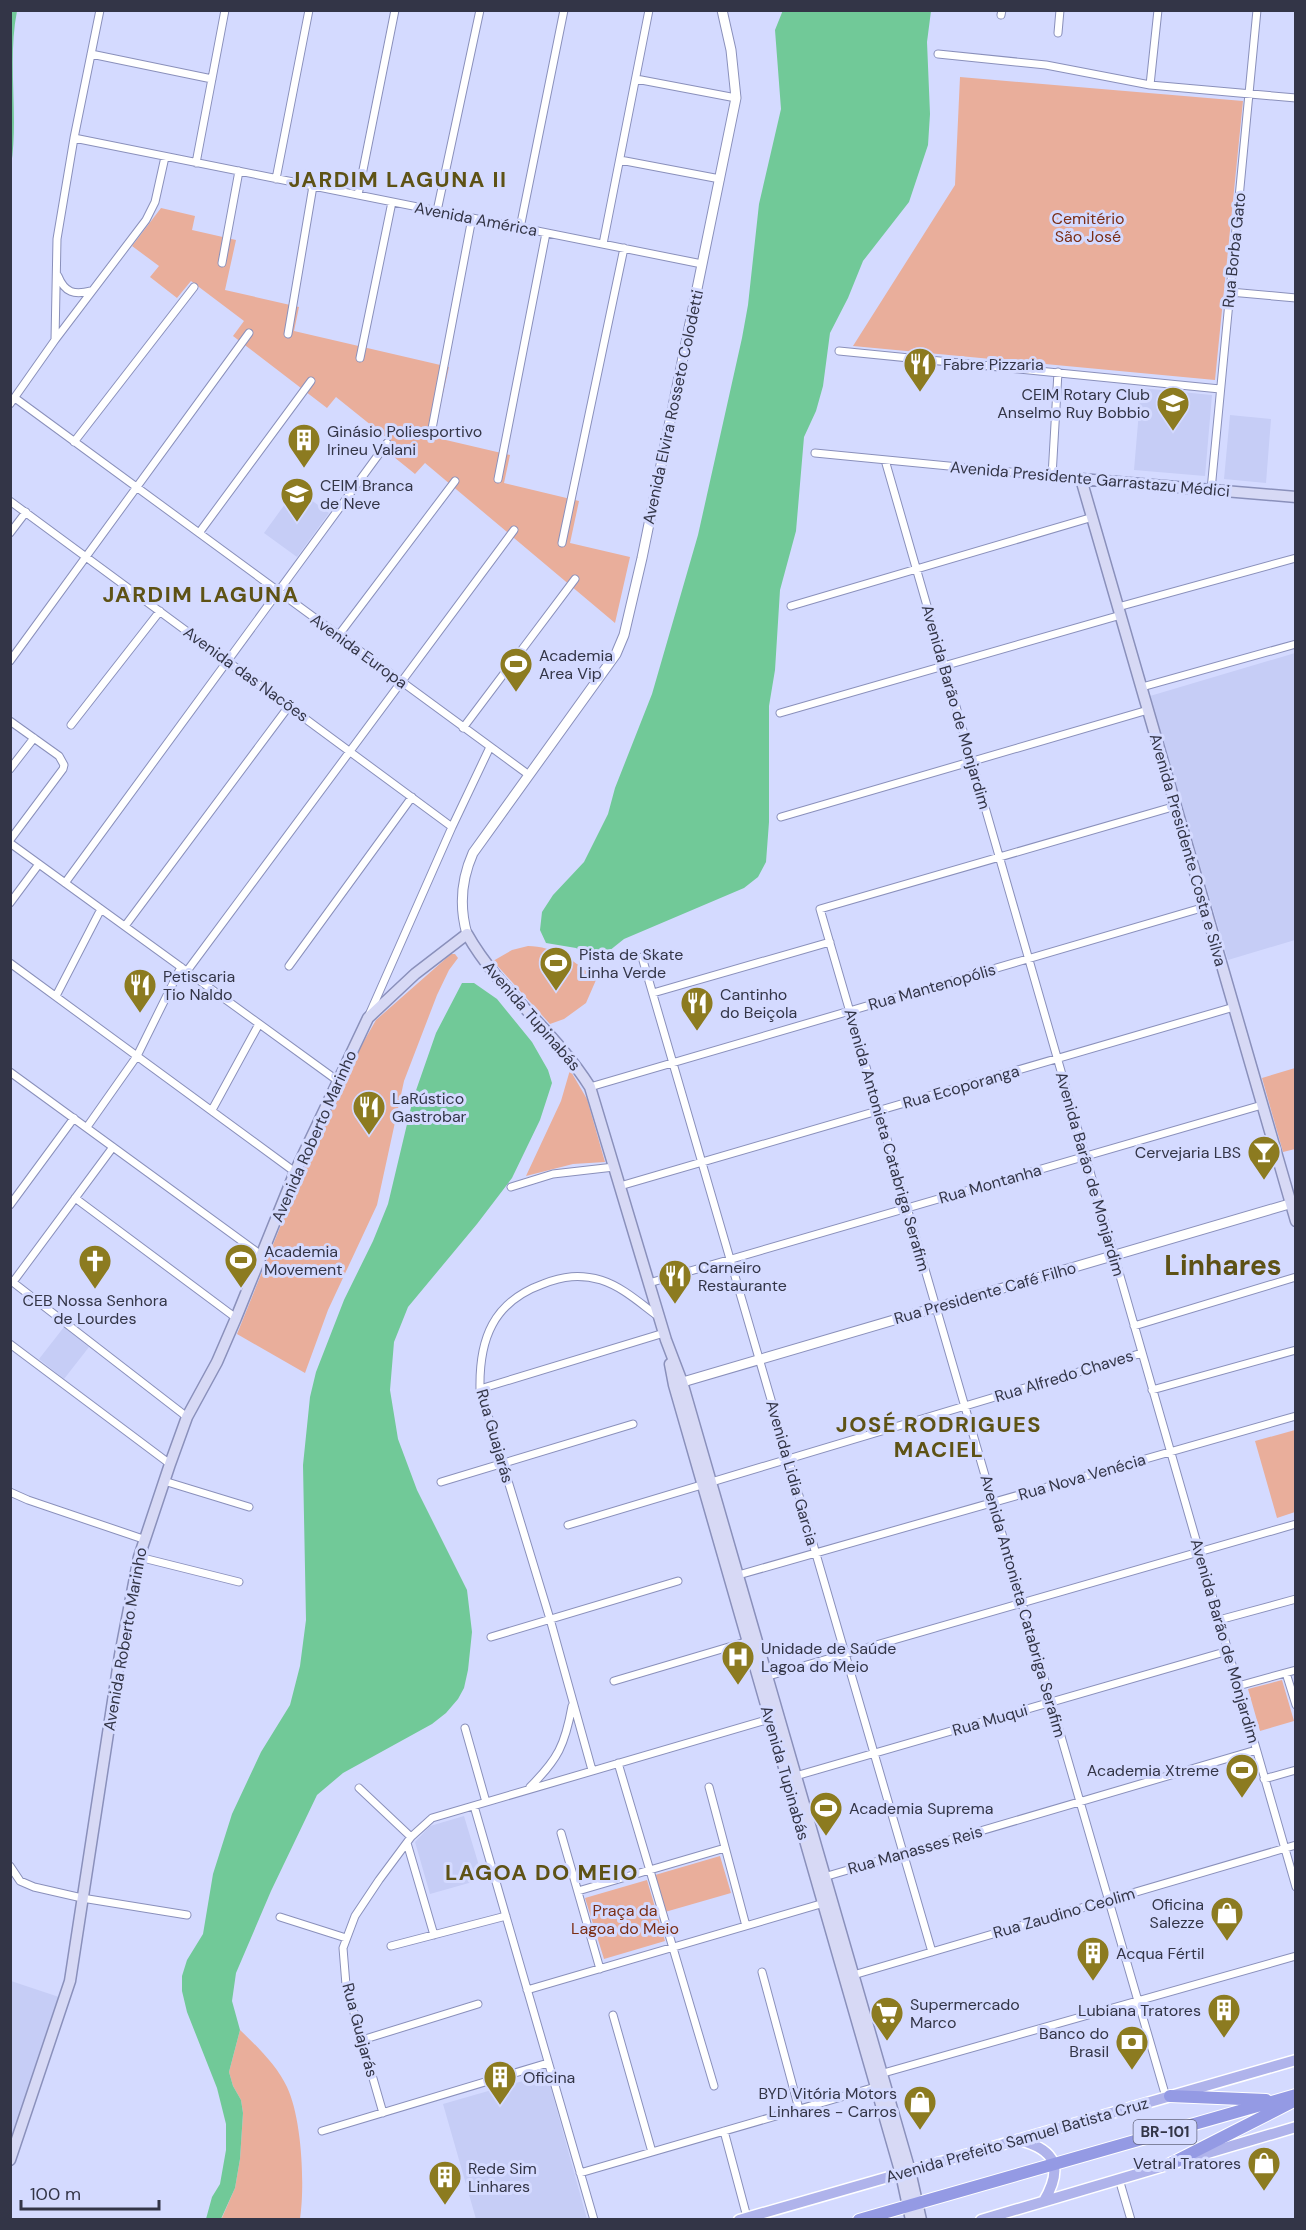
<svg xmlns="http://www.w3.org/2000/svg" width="1306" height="2230" font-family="'DM Sans',sans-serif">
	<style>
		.built { fill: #c6cdf6 }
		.green { fill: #e9ae9b }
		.water { fill: #71c998 }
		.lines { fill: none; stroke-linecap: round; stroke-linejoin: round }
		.minor-casing { stroke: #8a90bb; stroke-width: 9 }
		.tertiary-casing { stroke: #8a90bb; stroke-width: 11 }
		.secondary-casing { stroke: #8a90bb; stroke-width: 13 }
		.primary-casing { stroke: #fff; stroke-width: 13 }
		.trunk-casing { stroke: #fff; stroke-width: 14 }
		.minor { stroke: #fff; stroke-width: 7 }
		.tertiary { stroke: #fff; stroke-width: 9 }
		.secondary { stroke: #d7d9f5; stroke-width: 10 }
		.primary { stroke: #afb3eb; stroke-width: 10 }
		.trunk { stroke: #949ae4; stroke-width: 12 }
		.labels { text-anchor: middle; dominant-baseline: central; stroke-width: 6; stroke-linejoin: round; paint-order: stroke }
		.shield { fill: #d4daff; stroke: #63667e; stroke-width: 1.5 }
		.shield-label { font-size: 15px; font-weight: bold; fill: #333547 }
		.park-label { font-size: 16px; fill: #7b2e15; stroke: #d4daff }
		.street-label { font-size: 16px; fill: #333547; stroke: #d4daff }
		.poi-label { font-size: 16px; fill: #333547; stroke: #d4daff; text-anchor: start }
		.district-label { font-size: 22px; font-weight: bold; letter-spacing: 1.5px; fill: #5e5215; stroke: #d4daff }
		.town-label { font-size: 28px; font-weight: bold; fill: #5e5215; stroke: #d4daff }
	</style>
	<rect width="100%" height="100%" fill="#d4daff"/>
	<path class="built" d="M1141,388L1212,395L1205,476L1134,470Z
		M1230,415L1271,419L1266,483L1224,479Z
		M296,489L329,513L297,557L264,533Z
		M1295,653V940L1228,960L1150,696Z
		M64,1327L89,1347L64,1379L39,1359Z
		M464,1816L483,1879L430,1894L415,1842L430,1826Z
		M11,1981L59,1997L11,2141Z
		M547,2074L587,2219H476L443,2104Z"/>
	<path class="green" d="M960,77L1243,101L1215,380L853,346L955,185Z
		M161,208L195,216L192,230L236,240L225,290L299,307L294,331L449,367L433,437L510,455L504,483L579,501L570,543L630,557L615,623L425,463L415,474L389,453L402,450L336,397L327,408L233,336L244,321L191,281L177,298L150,277L159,266L132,246Z
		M528,946C553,946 578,962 596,980L586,1003L564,1019L550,1024L493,961L512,950Z
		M451,954H455L458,958L449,970L437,995L404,1081L377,1205L328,1310L305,1373L237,1334L306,1163L360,1048L376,1020Z
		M1295,1068V1149L1283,1152L1262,1078Z
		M570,1070L587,1099L605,1162L573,1164L526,1176L561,1101Z
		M1295,1430V1512L1277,1518L1255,1441Z
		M1282,1680L1294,1721L1260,1731L1248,1689Z
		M720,1856L731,1893L665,1912L655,1875Z
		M647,1880L665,1941L604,1959L585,1898Z
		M240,2030C257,2046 277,2066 287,2087C302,2119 305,2185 300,2219L221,2220L235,2188L240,2159L243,2113L241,2100L233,2086L229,2072Z"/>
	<path class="water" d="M783,10L931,11L927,42L930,114L928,145L909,202L863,261L848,298L830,333L823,386L816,411L804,437L796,531L780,590L775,670L769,706V822L766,862L758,877L744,888L624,939L599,959L589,956L576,948L546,943L540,930L542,912L553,895L584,862L608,814L615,788L652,694L698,535L742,338L748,305L759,204L781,109L775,30Z
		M17,11C7,62 19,115 11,166L10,11Z
		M462,983H474L497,999L532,1042L548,1070L552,1083L540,1120L512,1178L477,1224L408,1307L394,1342L390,1390L398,1439L417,1490L467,1590L472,1632L468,1670L464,1688L458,1699L446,1713L432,1724L343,1773L317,1795L271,1891L236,1973L232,2001L240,2030L229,2072L233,2086L241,2100L243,2113L240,2159L235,2188L221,2219H206L212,2197L220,2184L226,2150V2124L217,2088L187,2012L182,1991V1976L187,1960L203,1934L213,1874L232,1814L261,1752L290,1705L300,1666L306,1620L303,1465L310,1397L316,1372L344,1300L373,1241L388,1204L413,1099L436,1033Z"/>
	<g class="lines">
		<g class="minor-casing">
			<path id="minor" d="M1001,15L1002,10
				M1058,33L1060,10
				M91,54L212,79
				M938,54L1046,65L1150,85L1296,98
				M636,79L736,98
				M1150,85L1158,10
				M74,138L702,264
				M620,160L720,179
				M196,163L225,10
				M276,179L309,10
				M358,195L395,10
				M437,211L480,10
				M520,228L564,10
				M603,244L649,10
				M222,263L239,171
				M58,276C65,293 74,295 91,291
				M1230,292L1296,298
				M288,334L313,186
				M55,340L57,239L74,138L100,10
				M839,351L1220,389
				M360,358L392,202
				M15,398L529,775
				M10,404L55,340L146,220L155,202L165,157
				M431,434L472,218
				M74,442L194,287
				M815,453L1081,479
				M885,460L1296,1887
				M1052,476L1058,372
				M498,479L546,233
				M1211,490L1257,10
				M10,501L452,827
				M10,533L26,512
				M199,533L311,381
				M562,543L624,248
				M791,606L1093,517
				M1118,607L1296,558
				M338,636L455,481
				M10,661L249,333
				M1142,687L1296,644
				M780,713L1121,615
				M10,721L59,756L64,765L63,769L10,840
				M71,725L160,611
				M463,728L575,579
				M10,769L34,738
				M781,817L1148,710
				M10,843L338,1081
				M65,883L387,443
				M10,903L39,864
				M125,926L289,706
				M642,957L932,1952
				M10,963L295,1172
				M289,966L412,797
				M187,971L514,530
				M653,993L830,942
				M56,996L101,909
				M369,1015L452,827L490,747
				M10,1072L261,1255
				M590,1087L1205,907
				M212,1110L259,1024
				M87,1127L137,1056L181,967
				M620,1186L1234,1007
				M511,1187L553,1174L614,1167
				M75,1198L236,1318
				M10,1205L74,1118
				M10,1280L187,1417
				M13,1282L113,1147
				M649,1283L1262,1105
				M1134,1326L1296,1277
				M10,1344L170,1464
				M480,1389L664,1333
				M1152,1390L1296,1350
				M164,1481L249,1507
				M441,1482L633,1424
				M10,1492L28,1500L143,1539
				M568,1525L1142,1353
				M139,1557L239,1582
				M735,1576L1296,1416
				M1219,1620L1296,1599
				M491,1637L678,1581
				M1286,1673L1296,1705
				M765,1677L1296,1524
				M614,1681L749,1641
				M1238,1686L1296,1670
				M465,1728L486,1802
				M618,1763L714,2086
				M592,1770L550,1619L480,1389C479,1339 493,1302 543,1284C563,1276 580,1274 601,1280C623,1287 641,1304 659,1317
				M792,1777L1228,1651
				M1264,1779L1296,1770
				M530,1787C558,1759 565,1745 572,1706
				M709,1787L746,1926
				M359,1788L411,1837
				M474,1806L594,2220
				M561,1833L600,1969
				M407,1843L434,1935
				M10,1866L20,1881L34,1887L82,1898L187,1915
				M824,1877L1256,1750
				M578,1891L725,1848
				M280,1917L346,1938
				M391,1946L506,1916
				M762,1972L799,2109
				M850,1976L1296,1845
				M527,1990L824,1903
				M613,2015L652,2152
				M362,2040L478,2004
				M880,2074L1296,1956
				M1166,2097L820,909L1176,806
				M383,2113L346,1985L343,1948L355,1916L379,1880L411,1837L432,1818L773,1718
				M322,2131L548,2063
				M724,2131L747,2217
				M580,2173L879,2086
				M1119,2179L1131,2220"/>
		</g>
		<g class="tertiary-casing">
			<path id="tertiary" d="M467,934C459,906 461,880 473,853L616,654L624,635L642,558L736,98L731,50L722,10
				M676,1384L1296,1202"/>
		</g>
		<g class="secondary-casing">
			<path id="secondary" d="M1296,497L1081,479L1296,1221
				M670,1364L674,1385L901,2174L911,2220
				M10,2160L70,1981L120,1655L139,1557L170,1464L187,1417L217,1362L236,1318L295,1172L368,1018L415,974L467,934C499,991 555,1031 590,1087L666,1340L682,1382L910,2171L921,2220"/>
		</g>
		<g class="primary-casing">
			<path id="primary" d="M1019,2140C1057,2150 1063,2168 1044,2201
				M739,2220L1296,2060
				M981,2220L1296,2127"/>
		</g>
		<g class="trunk-casing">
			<path id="trunk" d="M1170,2096L1266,2100
				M1170,2164L1292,2102
				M859,2220L1296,2095"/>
		</g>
		<use href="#minor" class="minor"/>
		<use href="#tertiary" class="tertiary"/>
		<use href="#secondary" class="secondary"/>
		<use href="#primary" class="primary"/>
		<use href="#trunk" class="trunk"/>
	</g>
	<defs>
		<g id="restaurant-pin" transform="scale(1.725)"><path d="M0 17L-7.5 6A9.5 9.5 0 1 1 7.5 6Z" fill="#8c7b20" stroke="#d4daff"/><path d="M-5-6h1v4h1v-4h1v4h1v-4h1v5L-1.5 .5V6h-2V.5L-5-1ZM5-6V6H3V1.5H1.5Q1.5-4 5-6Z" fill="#fff"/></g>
		<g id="school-pin" transform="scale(1.725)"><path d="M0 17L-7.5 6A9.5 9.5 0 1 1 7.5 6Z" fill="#8c7b20" stroke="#d4daff"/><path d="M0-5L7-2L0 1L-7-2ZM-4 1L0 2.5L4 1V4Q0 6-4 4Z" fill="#fff"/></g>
		<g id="building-pin" transform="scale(1.725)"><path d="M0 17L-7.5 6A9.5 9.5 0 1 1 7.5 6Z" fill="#8c7b20" stroke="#d4daff"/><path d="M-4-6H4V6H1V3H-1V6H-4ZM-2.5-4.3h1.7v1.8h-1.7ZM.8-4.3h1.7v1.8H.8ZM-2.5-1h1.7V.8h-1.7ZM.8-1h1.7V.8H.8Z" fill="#fff"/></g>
		<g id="stadium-pin" transform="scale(1.725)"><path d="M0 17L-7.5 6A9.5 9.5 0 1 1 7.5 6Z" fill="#8c7b20" stroke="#d4daff"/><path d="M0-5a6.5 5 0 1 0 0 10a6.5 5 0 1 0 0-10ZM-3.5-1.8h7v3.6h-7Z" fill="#fff"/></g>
		<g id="bar-pin" transform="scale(1.725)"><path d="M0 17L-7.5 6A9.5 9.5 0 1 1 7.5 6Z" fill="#8c7b20" stroke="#d4daff"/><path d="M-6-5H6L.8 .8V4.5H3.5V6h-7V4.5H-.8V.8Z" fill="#fff"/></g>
		<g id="church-pin" transform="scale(1.725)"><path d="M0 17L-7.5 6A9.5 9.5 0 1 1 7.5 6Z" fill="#8c7b20" stroke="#d4daff"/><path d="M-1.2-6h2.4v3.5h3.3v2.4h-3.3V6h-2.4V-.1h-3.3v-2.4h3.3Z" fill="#fff"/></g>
		<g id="hospital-pin" transform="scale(1.725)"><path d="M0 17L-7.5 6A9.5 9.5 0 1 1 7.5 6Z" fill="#8c7b20" stroke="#d4daff"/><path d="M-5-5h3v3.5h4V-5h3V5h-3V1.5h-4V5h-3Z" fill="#fff"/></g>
		<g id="shop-pin" transform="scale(1.725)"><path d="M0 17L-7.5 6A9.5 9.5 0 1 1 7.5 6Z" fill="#8c7b20" stroke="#d4daff"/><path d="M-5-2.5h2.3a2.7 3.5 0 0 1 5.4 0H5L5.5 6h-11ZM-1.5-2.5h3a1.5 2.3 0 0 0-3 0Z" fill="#fff"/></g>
		<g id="supermarket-pin" transform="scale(1.725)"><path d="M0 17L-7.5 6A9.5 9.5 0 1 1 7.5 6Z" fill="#8c7b20" stroke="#d4daff"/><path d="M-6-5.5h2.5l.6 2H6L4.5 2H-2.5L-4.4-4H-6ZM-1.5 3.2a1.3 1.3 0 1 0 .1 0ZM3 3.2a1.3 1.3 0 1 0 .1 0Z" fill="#fff"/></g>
		<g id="bank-pin" transform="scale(1.725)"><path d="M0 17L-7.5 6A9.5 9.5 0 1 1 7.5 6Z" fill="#8c7b20" stroke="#d4daff"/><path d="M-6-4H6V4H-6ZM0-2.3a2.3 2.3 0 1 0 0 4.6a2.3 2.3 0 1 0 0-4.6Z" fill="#fff"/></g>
	</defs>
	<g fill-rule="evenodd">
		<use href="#restaurant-pin" x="920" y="364"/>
		<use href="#school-pin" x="1173" y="403"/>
		<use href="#building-pin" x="304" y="440"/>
		<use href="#school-pin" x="297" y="494"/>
		<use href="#stadium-pin" x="516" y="664"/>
		<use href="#stadium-pin" x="556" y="963"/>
		<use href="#restaurant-pin" x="140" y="985"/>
		<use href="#restaurant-pin" x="697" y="1003"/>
		<use href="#restaurant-pin" x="369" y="1107"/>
		<use href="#bar-pin" x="1264" y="1152"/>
		<use href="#stadium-pin" x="241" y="1260"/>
		<use href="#church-pin" x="95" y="1261"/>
		<use href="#restaurant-pin" x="675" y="1276"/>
		<use href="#hospital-pin" x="738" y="1657"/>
		<use href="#stadium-pin" x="1242" y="1770"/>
		<use href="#stadium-pin" x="826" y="1808"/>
		<use href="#shop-pin" x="1227" y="1913"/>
		<use href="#building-pin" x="1093" y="1953"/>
		<use href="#building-pin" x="1224" y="2010"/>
		<use href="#supermarket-pin" x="887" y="2013"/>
		<use href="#bank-pin" x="1132" y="2042"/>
		<use href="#building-pin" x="500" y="2077"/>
		<use href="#shop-pin" x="920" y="2102"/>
		<use href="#shop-pin" x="1264" y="2163"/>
		<use href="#building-pin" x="445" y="2177"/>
	</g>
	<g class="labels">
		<rect class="shield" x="1133.5" y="2120" width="63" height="24" rx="4.5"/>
		<g class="shield-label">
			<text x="1165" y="2132">BR-101</text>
		</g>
		<g class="park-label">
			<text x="1088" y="218">Cemitério<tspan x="1088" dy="18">São José</tspan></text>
			<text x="625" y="1910">Praça da<tspan x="625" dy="18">Lagoa do Meio</tspan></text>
		</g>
		<g class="street-label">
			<text transform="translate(476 219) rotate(11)">Avenida América</text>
			<text transform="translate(1234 250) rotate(-84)">Rua Borba Gato</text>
			<text transform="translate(673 407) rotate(-78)">Avenida Elvira Rosseto Colodetti</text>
			<text transform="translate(1090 479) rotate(5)">Avenida Presidente Garrastazu Médici</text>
			<text transform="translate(359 651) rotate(36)">Avenida Europa</text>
			<text transform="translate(246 674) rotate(36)">Avenida das Nacões</text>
			<text transform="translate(956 707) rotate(74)">Avenida Barão de Monjardim</text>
			<text transform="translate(1188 850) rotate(74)">Avenida Presidente Costa e Silva</text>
			<text transform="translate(932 987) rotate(-16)">Rua Mantenopólis</text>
			<text transform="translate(532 1016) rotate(49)">Avenida Tupinabás</text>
			<text transform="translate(961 1087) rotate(-16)">Rua Ecoporanga</text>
			<text transform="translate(314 1136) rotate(-66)">Avenida Roberto Marinho</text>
			<text transform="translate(887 1140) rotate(74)">Avenida Antonieta Catabriga Serafim</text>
			<text transform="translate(1090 1174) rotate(74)">Avenida Barão de Monjardim</text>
			<text transform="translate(990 1184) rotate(-16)">Rua Montanha</text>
			<text transform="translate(985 1293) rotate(-16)">Rua Presidente Café Filho</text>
			<text transform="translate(1064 1376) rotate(-17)">Rua Alfredo Chaves</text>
			<text transform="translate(495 1436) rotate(74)">Rua Guajarás</text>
			<text transform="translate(792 1473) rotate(74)">Avenida Lidia Garcia</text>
			<text transform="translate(1082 1477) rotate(-16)">Rua Nova Venécia</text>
			<text transform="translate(1023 1606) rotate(74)">Avenida Antonieta Catabriga Serafim</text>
			<text transform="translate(125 1639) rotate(-80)">Avenida Roberto Marinho</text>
			<text transform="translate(1225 1641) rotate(74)">Avenida Barão de Monjardim</text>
			<text transform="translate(990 1720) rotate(-16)">Rua Muqui</text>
			<text transform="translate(785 1773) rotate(74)">Avenida Tupinabás</text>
			<text transform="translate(915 1850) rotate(-16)">Rua Manasses Reis</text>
			<text transform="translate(1064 1913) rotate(-16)">Rua Zaudino Ceolim</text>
			<text transform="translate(360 2030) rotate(75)">Rua Guajarás</text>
			<text transform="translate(1017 2140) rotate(-16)">Avenida Prefeito Samuel Batista Cruz</text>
		</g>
		<g class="poi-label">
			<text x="943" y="364">Fabre Pizzaria</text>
			<text x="1150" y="394" text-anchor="end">CEIM Rotary Club<tspan x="1150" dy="18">Anselmo Ruy Bobbio</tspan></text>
			<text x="327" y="431">Ginásio Poliesportivo<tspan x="327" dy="18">Irineu Valani</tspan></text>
			<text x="320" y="485">CEIM Branca<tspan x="320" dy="18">de Neve</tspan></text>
			<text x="539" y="655">Academia<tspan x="539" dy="18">Area Vip</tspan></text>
			<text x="579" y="954">Pista de Skate<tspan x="579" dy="18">Linha Verde</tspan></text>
			<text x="163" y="976">Petiscaria<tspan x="163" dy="18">Tio Naldo</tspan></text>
			<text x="720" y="994">Cantinho<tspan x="720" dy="18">do Beiçola</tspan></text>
			<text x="392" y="1098">LaRústico<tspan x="392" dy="18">Gastrobar</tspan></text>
			<text x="1241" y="1152" text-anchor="end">Cervejaria LBS</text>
			<text x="264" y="1251">Academia<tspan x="264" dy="18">Movement</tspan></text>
			<text x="698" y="1267">Carneiro<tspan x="698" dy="18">Restaurante</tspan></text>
			<text x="95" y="1300" text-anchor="middle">CEB Nossa Senhora<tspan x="95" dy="18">de Lourdes</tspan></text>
			<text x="761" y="1648">Unidade de Saúde<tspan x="761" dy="18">Lagoa do Meio</tspan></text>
			<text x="1219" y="1770" text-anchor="end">Academia Xtreme</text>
			<text x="849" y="1808">Academia Suprema</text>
			<text x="1204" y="1904" text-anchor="end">Oficina<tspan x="1204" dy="18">Salezze</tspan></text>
			<text x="1116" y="1953">Acqua Fértil</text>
			<text x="910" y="2004">Supermercado<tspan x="910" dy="18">Marco</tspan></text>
			<text x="1201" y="2010" text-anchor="end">Lubiana Tratores</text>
			<text x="1109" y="2033" text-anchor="end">Banco do<tspan x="1109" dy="18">Brasil</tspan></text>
			<text x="523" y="2077">Oficina</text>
			<text x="897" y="2093" text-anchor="end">BYD Vitória Motors<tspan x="897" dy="18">Linhares - Carros</tspan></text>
			<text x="1241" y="2163" text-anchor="end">Vetral Tratores</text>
			<text x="468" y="2168">Rede Sim<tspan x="468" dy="18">Linhares</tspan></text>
		</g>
		<g class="district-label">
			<text x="398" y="179">JARDIM LAGUNA II</text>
			<text x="201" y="594">JARDIM LAGUNA</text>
			<text x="939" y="1424">JOSÉ RODRIGUES<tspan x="939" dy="25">MACIEL</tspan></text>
			<text x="542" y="1872">LAGOA DO MEIO</text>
		</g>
		<g class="town-label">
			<text x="1223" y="1265">Linhares</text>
		</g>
	</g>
	<rect width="1306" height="2230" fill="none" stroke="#333547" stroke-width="24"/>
	<path d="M21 2200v9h138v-9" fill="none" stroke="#333547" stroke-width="3"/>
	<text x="30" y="2200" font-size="18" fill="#333547" stroke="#d4daff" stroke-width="4.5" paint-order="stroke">100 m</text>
</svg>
